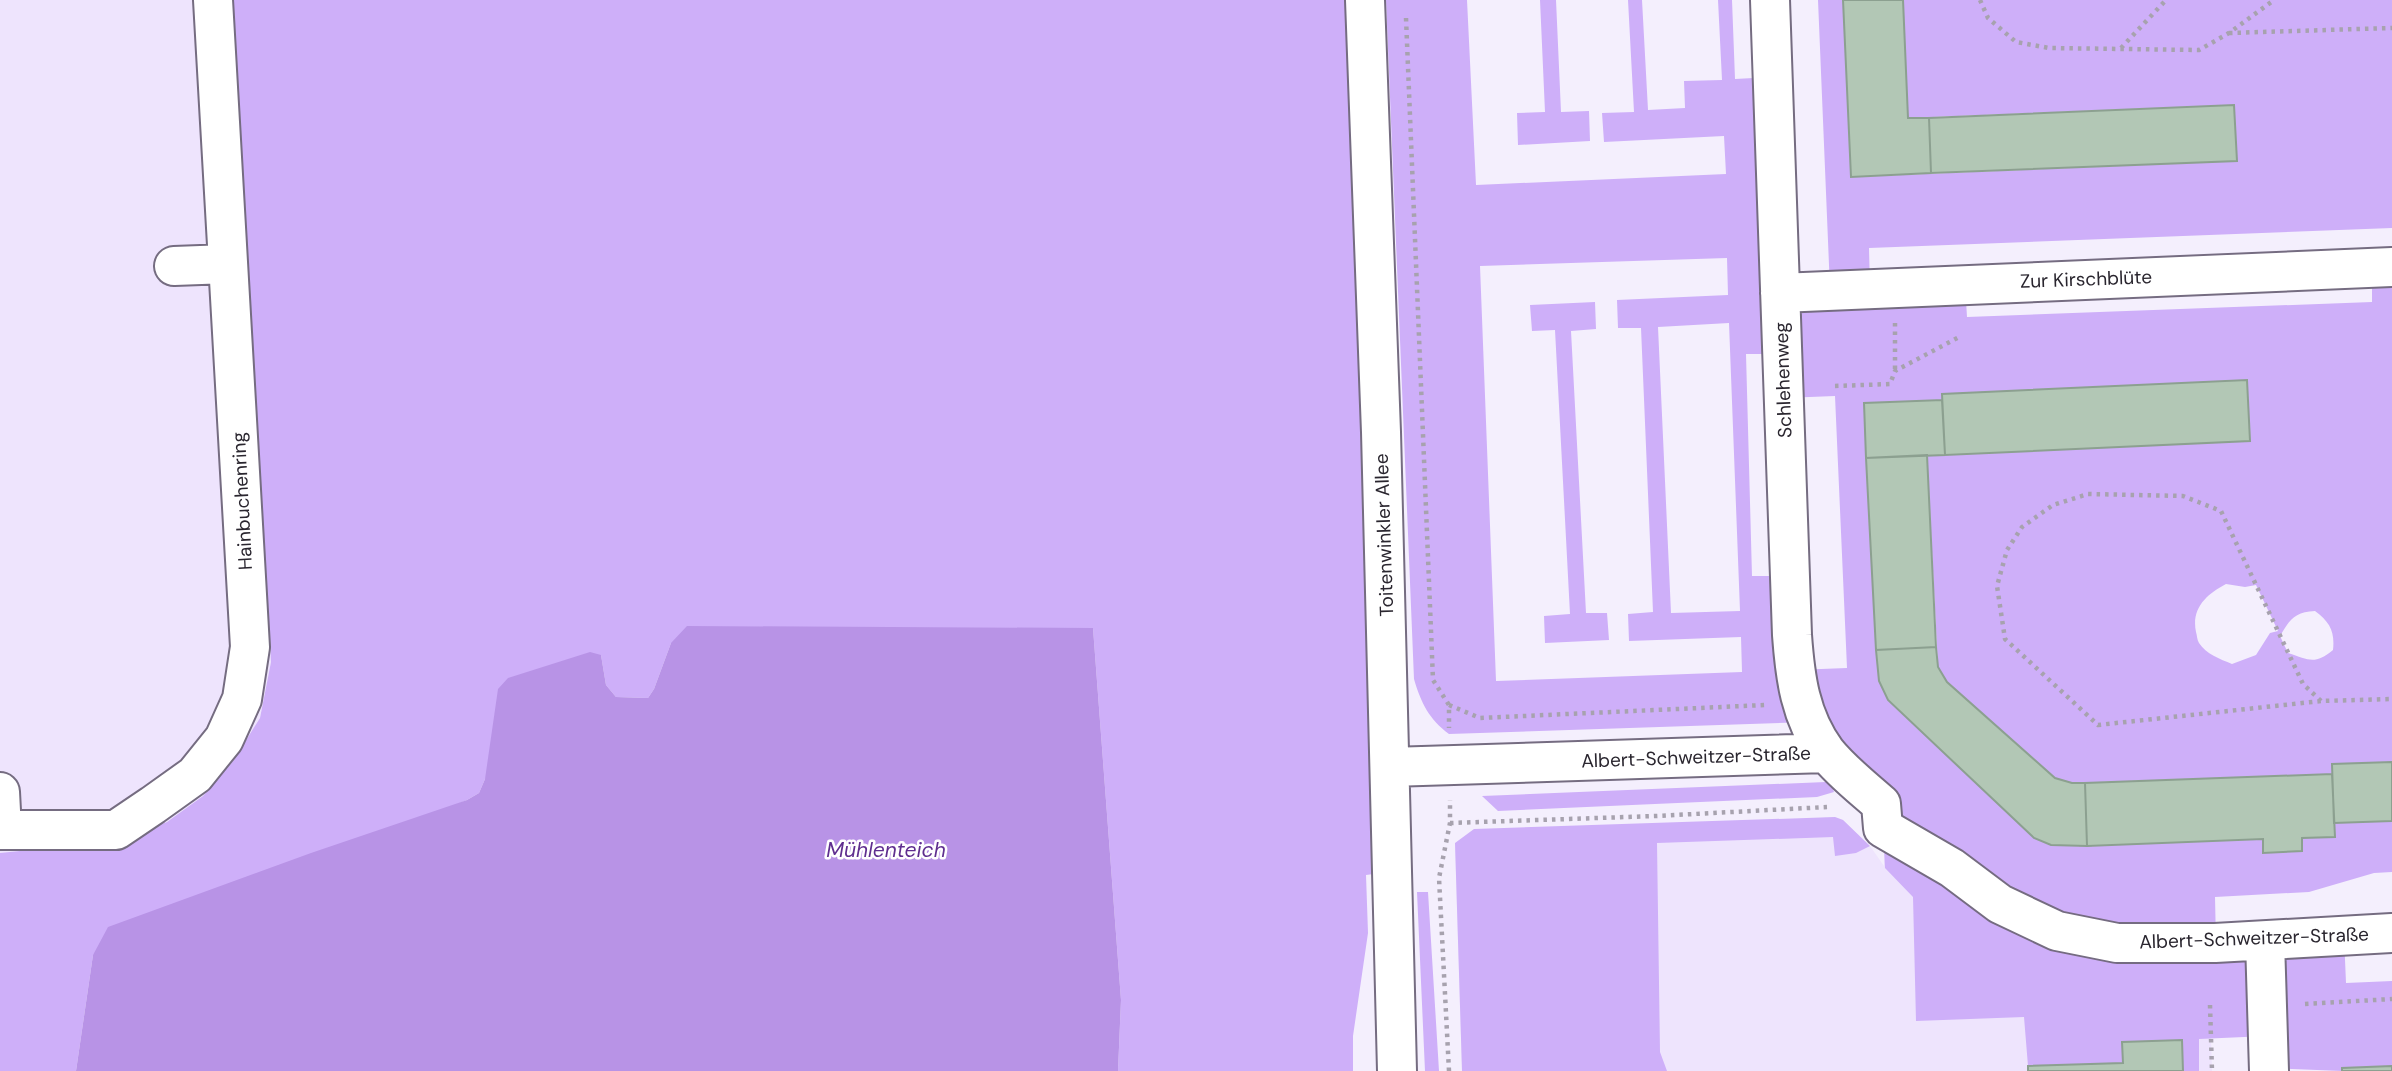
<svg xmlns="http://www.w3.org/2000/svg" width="2392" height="1071" font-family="'DM Sans',sans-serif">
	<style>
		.built { fill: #eee4fd }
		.green { fill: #ceaff9; fill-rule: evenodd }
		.water { fill: #b893e6 }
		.building { fill: #b2c7b5; stroke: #8ca090; stroke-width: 2 }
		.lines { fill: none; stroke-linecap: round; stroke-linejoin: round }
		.minor-casing { stroke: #756c81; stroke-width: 42 }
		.path { stroke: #a7a2ae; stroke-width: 4.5; stroke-dasharray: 3.5 5; stroke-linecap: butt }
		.minor { stroke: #fff; stroke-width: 38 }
		.labels { text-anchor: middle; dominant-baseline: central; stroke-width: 5; stroke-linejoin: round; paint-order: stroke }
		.street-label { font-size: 19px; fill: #2a262f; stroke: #fff }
		.water-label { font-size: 21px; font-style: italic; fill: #5f2e8f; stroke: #fff }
	</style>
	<rect width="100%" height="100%" fill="#f4effd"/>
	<path class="built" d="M0,0H233L271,662L260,718L233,761L203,796L167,822L117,841L0,853Z
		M1835,817L1843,820L1870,846L1884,866V854L2210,1005L2212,1071H1462L1455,843Z"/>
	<path class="green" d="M233,0H1347L1381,873L1366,875L1368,933L1353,1036V1071H1118L1121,1000L1093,628L671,643L654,689L648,698L616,697L606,685L601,655L485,779L479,793L467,800L93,955L76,1071H0V853L117,841L167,822L203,796L233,761L260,718L271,662Z
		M1386,0H1467L1476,185L1726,174L1724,136L1604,142L1602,113L1634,112L1628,0H1642L1648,110L1685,108L1684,81L1722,80L1718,0H1732L1735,79L1772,77L1780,293L1830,289L1818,0H1843L1851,177L2237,161L2234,105L1908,118L1903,0H2392V228L1869,248L1870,288L1895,306H1931L1965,284L1967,317L2372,302V268L2392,267V762L2332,764V774L2072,783L2055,778L1947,682L1938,667L1927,455L2249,441L2247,381L1942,394V400L1864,404L1876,650L1879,681L2051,845L2087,846L2263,839L2264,853L2302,851V838L2335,837L2334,823L2392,821V872L2374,873L2309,892L2215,897L2216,943L2344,936L2346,983L2392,981V1066L2342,1068V1071L2268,1068L2267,1036L2199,1039V1071H2183L2123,1063L2028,1066L2024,1017L1916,1021L1913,897L1885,868L1883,828L1808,722L1449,734C1429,719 1421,703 1414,679ZM1727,258L1728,295L1617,300L1618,328H1641L1653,612L1628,614L1629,641L1741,637L1742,672L1496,681L1480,266ZM1729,323L1740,611L1671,613L1658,327ZM1746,354H1782L1784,398L1835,396L1847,668L1795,670L1790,576H1752ZM2226,584L2245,587L2256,585L2278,631L2270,633L2256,655L2232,664C2220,659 2206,654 2199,643C2197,640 2197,635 2196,632C2191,608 2207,594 2226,584ZM2315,611C2330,622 2335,632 2333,650C2315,665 2309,660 2288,653L2280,636C2290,619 2295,612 2315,611Z
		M1540,0H1556L1561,112L1589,111L1590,141L1518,145L1517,113L1545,112Z
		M1595,302L1596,329L1571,331L1586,613H1607L1609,640L1545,643L1544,616L1570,614L1555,330L1532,331L1530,305Z
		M1826,782L1832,787L1834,792L1817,797L1498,811L1482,796Z
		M1835,817L1843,820L1870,846L1856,853L1835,856L1833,837L1657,843L1660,1052L1667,1071H1462L1455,843L1474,829Z
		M1417,892H1428L1439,1071H1425Z"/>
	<path class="water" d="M687,626L1093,628L1121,1000L1118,1071H76L93,955L108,927L311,853L467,800L479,793L485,779L498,689L508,678L590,652L601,655L606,685L616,697L648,698L654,689L671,643Z"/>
	<path class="building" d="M1843,0H1903L1908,118H1929L1931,173L1851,177Z
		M2234,105L2237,161L1931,173L1929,118Z
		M2247,380L2250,441L1945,455L1942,394Z
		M1942,400L1945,455L1866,458L1864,403Z
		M1927,455L1936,647L1876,650L1866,458Z
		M1936,647L1938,667L1947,682L2055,778L2072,783H2085L2087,846L2051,845L2034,838L1888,700L1879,681L1876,650Z
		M2392,762V821L2334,823L2332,764Z
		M2332,774L2335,837L2302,838V851L2263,853V839L2087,846L2085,783Z
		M2182,1040L2183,1071H2028V1066L2123,1063L2122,1042Z
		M2392,1066V1071H2342V1068Z"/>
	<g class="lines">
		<g class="minor-casing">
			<path id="minor" d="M1365,0L1381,432L1397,1071
				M1770,0L1792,635C1795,677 1800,717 1826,752C1841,771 1863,788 1881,804L1883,828L1952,868L2000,904L2057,931L2117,943H2215L2392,933
				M174,266L228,264
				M1780,293L2392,267
				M1390,767L1827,753
				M0,792L2,830
				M0,830H116L153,805L195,775L224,739L242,699L250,647L213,0
				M2265,941L2269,1071"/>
		</g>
		<path class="path" d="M1980,0L1988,18L2016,42L2049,48L2199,50L2229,33L2274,0
			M1406,18L1433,680L1449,705V728
			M2229,33L2392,28
			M2121,48L2166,0
			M1895,323V371
			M1835,386L1890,384L1895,371L1961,336
			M2321,701L2303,684L2221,511L2183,496L2088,494L2053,505L2022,527L2007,550L1997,586L2005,639L2098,725L2321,701L2392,699
			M1449,705L1480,718L1765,705
			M1450,823L1656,816L1827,807
			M2305,1004L2392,999
			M2210,1005L2212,1071
			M1449,1071L1439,878L1450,823V800"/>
		<use href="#minor" class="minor"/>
	</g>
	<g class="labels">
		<g class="street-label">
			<text transform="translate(2086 279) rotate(-2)">Zur Kirschblüte</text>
			<text transform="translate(1783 380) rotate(-92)">Schlehenweg</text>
			<text transform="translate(242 501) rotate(-93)">Hainbuchenring</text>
			<text transform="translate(1384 535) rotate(-92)">Toitenwinkler Allee</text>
			<text transform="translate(1696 757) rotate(-2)">Albert-Schweitzer-Straße</text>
			<text transform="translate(2254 938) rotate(-2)">Albert-Schweitzer-Straße</text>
		</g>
		<g class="water-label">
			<text x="886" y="850">Mühlenteich</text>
		</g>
	</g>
</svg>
